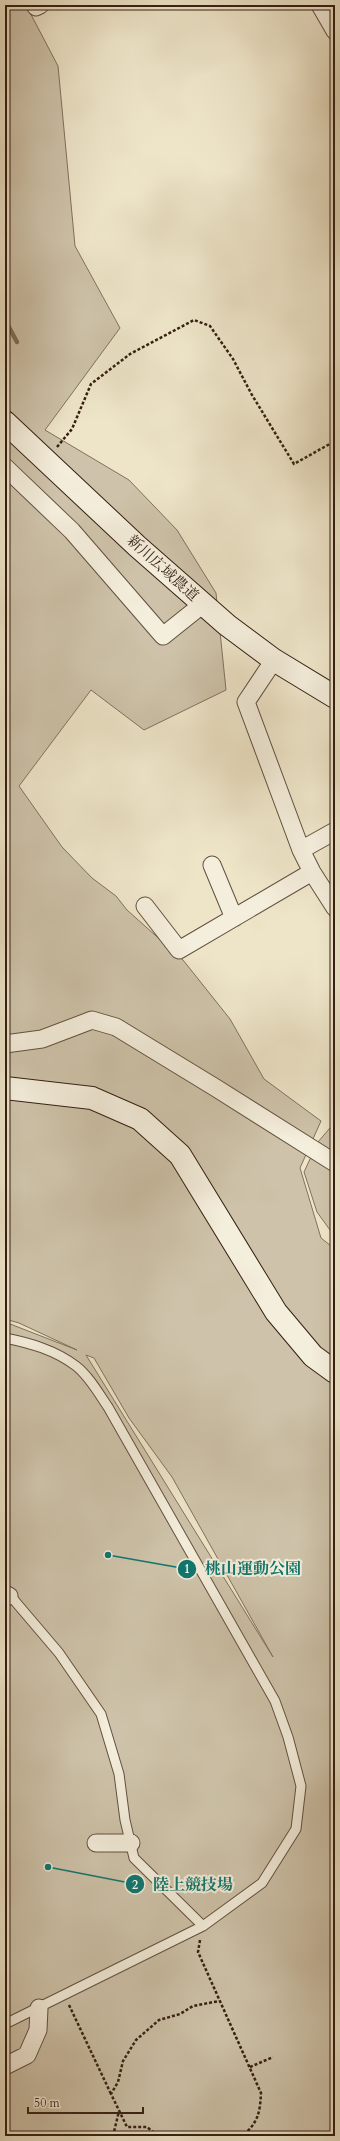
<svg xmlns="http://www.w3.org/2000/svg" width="340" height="2141" font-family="Cardo,'Noto Serif JP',serif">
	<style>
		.green { fill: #cec3aa; stroke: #81715e; fill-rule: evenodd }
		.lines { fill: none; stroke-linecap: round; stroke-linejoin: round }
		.stream { stroke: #7e6e5b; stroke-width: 4.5 }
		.lane-casing { stroke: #625040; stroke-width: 11 }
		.street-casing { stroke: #625040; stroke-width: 19 }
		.secondary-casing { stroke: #341f12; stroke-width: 24 }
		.path { stroke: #341f12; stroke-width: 2.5; stroke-dasharray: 3 2; stroke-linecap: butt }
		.lane { stroke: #f4eedc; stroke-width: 9 }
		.street { stroke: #f4eedc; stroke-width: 17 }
		.secondary { stroke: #f4eedc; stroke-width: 22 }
		.labels { text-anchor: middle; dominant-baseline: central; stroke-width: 4; stroke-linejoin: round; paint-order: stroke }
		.street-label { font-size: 15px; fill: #341f12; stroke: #f4eedc }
		.leader { fill: none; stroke: #0f766e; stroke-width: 1.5 }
		.callout-dot { fill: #0f766e; stroke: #f4eedc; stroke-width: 1.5 }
		.mark-label { font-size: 12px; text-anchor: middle; font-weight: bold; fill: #fff }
		.callout-label { font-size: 16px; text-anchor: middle; font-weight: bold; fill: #0f766e; stroke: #f4eedc; stroke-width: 4; stroke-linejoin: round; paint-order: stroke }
	</style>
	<rect width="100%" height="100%" fill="#eee5c9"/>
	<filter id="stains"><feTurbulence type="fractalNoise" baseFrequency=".005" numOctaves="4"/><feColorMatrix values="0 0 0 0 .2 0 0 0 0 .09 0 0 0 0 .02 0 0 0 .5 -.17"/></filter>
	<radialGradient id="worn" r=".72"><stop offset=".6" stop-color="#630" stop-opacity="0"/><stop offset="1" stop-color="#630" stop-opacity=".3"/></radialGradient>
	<path class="green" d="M5,5H26L58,66L75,246L120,328L45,430L129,480L177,530L216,593L226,690L144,730L91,690L19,786L62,847L92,878L116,896L127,910L183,960L230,1019L264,1079L321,1121L300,1168L321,1238L335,1249V2136H5V1322L77,1350L19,1323L5,1319ZM86,1355L94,1358L129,1418L172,1477L273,1657Z
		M335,1122V1237L317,1212L304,1172L318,1142Z"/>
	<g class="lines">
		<path class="stream" d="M5,320L17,342"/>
		<g class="lane-casing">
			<path id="lane" d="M5,1338C30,1343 55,1350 76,1366C89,1376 99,1394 108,1407L275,1701L288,1737L301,1786L296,1829L262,1883L203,1926L5,2024
				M8,1593L59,1653L101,1714L119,1774L125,1820L134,1858L203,1926"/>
		</g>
		<g class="street-casing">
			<path id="street" d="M320,5L335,31
				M36,7L40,5
				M5,467L72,531L163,636L203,604
				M274,660L246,702L301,850L312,872L335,908
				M301,850L335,831
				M212,865L234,918
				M145,906L179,950L312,872
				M5,1044L42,1039L92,1020L116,1027L216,1088L335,1163
				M5,1594L9,1596
				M96,1843H131
				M5,2066L27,2055L38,2030L39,2008"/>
		</g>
		<g class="secondary-casing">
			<path id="secondary" d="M5,422L137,546L227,625L274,660L335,697
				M5,1088L92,1098L140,1119L180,1155L276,1312L313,1356L335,1372"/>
		</g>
		<path class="path" d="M57,447L72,429L91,384L130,354L194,320L210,326L233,359L252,395L294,464L335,441
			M200,1940L198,1952L261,2093C260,2113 258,2123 242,2136
			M69,2005L111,2094
			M250,2067L273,2057
			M113,2136L119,2111
			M158,2136L147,2127H127L111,2094L118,2082L123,2061L136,2040L159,2020L180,2014L193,2006L219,2001
			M168,2136L180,2133L188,2136"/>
		<use href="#lane" class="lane"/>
		<use href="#street" class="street"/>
		<use href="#secondary" class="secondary"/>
	</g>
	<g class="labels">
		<g class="street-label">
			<text transform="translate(163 568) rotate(42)">新川広域農道</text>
		</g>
	</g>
	<path class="leader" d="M108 1555L187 1569M48 1867L135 1884"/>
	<g class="callout-dot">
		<circle cx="108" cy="1555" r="4"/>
		<circle cx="48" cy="1867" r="4"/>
		<circle cx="187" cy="1569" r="10"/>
		<circle cx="135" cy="1884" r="10"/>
	</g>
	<g class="mark-label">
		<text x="187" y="1573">1</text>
		<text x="135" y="1889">2</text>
	</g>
	<g class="callout-label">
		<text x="253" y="1574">桃山運動公園</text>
		<text x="193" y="1890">陸上競技場</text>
	</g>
	<rect width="340" height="2141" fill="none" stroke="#eee5c9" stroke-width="20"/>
	<rect x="6" y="6" width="328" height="2129" fill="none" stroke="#341f12" stroke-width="2"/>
	<rect x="10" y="10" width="320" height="2121" fill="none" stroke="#341f12"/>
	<path d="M28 2107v6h115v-6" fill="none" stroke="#341f12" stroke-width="2"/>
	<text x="34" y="2107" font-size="12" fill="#341f12" stroke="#f4eedc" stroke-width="3" paint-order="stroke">50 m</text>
	<rect width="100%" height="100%" filter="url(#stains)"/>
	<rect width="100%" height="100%" fill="url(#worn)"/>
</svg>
